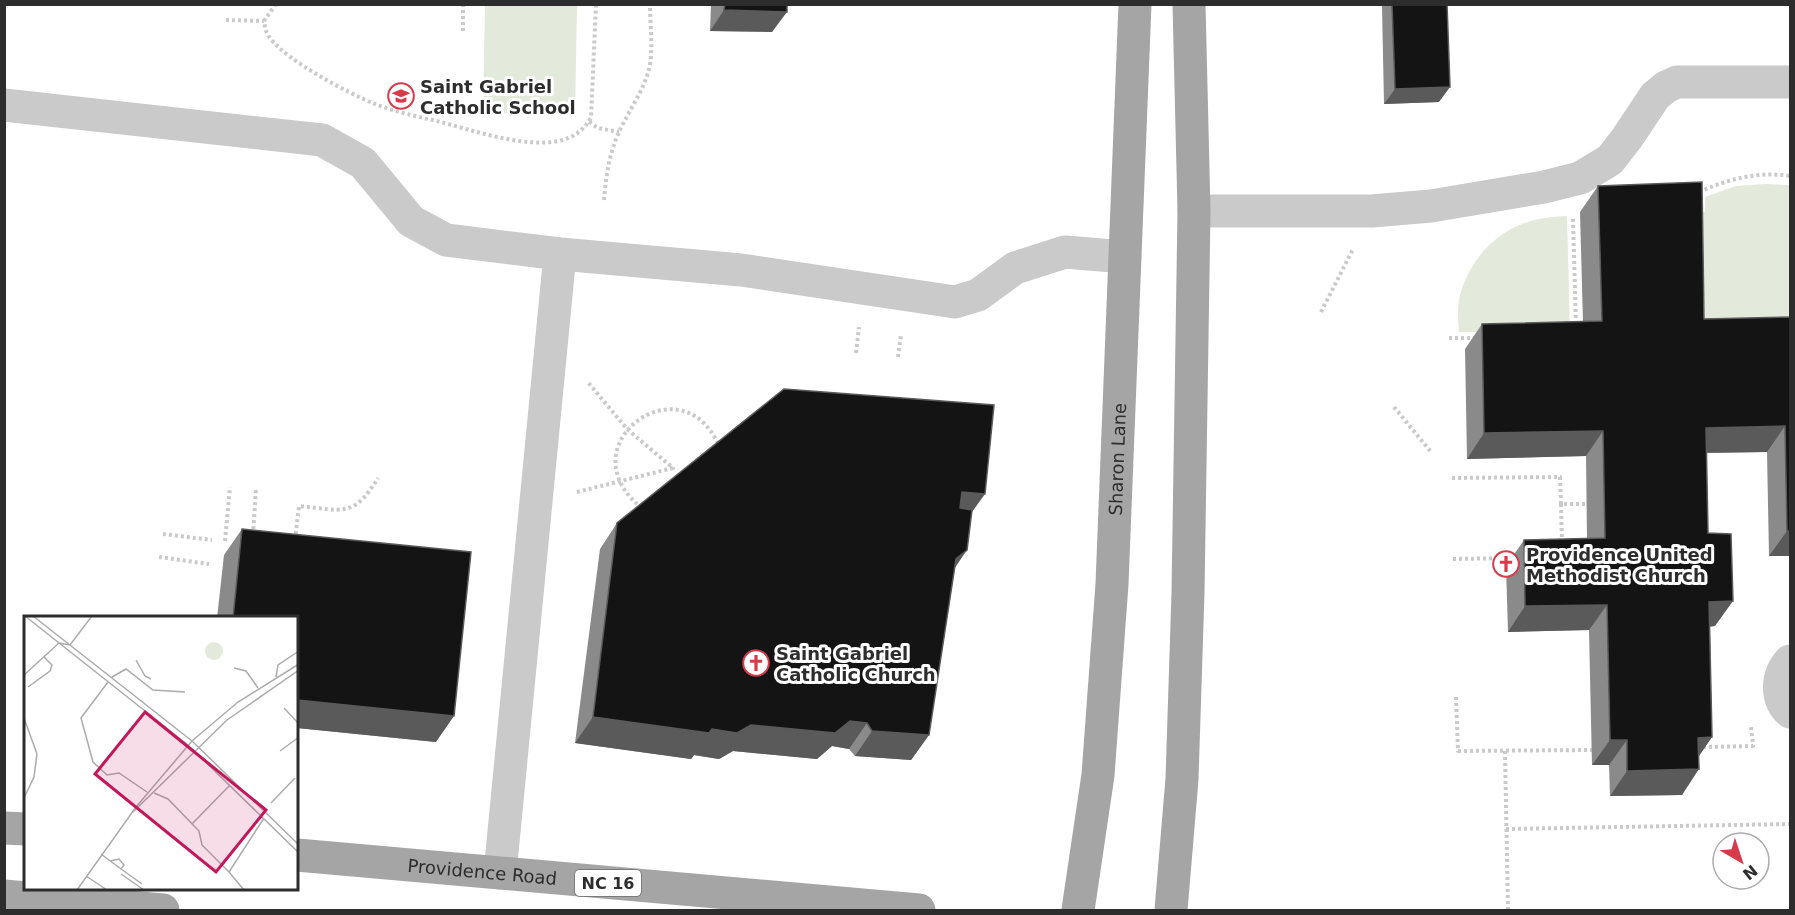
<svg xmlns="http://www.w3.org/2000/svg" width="1795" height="915" font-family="'DejaVu Sans',sans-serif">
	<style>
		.green { fill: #e3e9db }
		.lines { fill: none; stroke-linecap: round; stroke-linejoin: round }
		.path { stroke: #cacaca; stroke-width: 4; stroke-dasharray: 3 3; stroke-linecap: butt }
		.minor { stroke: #cacaca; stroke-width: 33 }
		.major { stroke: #a5a5a5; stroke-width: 33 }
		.wall { fill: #8a8a8a }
		.shaded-wall { fill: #5a5a5a }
		.building { fill: #141414; stroke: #5a5a5a; stroke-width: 1.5 }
		.labels { text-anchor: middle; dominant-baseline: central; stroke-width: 6; stroke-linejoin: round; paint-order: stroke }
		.shield { fill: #fff; stroke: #6c6c6c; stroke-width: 1.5 }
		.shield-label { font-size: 16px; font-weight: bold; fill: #2d2d2d }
		.poi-label { font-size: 18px; font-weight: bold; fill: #2d2d2d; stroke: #fff; text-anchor: start }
		.street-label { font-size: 18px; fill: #2d2d2d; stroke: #fff }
		.inset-road { fill: none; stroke: #ababab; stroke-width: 1.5 }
		.view { fill: #c2185b; fill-opacity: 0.15; stroke: #c2185b; stroke-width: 3 }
		.inset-edge { fill: none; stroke: #2d2d2d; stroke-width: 3 }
	</style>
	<rect width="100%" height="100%" fill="#fff"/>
	<path class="green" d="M485,5H577L575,115L483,113Z
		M1765,184L1790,185V328L1705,329L1701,212H1705V197L1736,186Z
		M1567,216L1570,332H1459C1458,320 1457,307 1460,295C1469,263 1491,236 1522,224C1536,218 1552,217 1567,216Z"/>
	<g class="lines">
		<path class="path" d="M276,4L264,21C265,28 266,33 270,38C287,61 348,93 375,104C395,112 416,116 437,121C472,130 522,148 559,141C574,137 583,131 591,118L596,4
			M463,4V34
			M226,20L264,21
			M589,122L598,128L619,132
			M1699,192C1728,179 1759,171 1790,176
			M604,200C606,176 609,154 619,132C629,110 645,89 650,65C653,46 650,24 650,4
			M1573,219L1576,326
			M1321,312L1353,249
			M1449,338H1475
			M856,353L859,327
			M898,357L901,334
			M1394,407L1431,452
			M1452,478L1560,477L1561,504
			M577,492L673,468L627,429L587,381
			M642,508C563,446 682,359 719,446
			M163,534L212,540
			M253,535L256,488
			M295,540L299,506C342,510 353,519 378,478
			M225,541L230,487
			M1562,543L1561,504H1587
			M159,557L209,564
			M1453,559L1515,558
			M1456,697L1458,751L1592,750
			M1703,747L1753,746L1751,726
			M1505,751L1508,910
			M1506,829L1790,824"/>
		<path class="minor" d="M4,105L322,140L363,163L411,221L446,240L560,254L741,270L955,302L978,295L1015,268L1065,252L1125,257
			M1194,211H1372L1431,206L1544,187L1580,178L1610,160L1627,138L1655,96L1666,87L1677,82H1790
			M1790,661C1777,675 1775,698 1790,712
			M500,873L560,254"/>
		<g class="major">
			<path d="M4,828L26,829"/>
			<path id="s1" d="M297,855L919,910"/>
			<path d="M4,896L163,910"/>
			<path id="s2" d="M1078,910L1098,775L1112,584L1135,4"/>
			<path d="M1171,910L1182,779L1188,593L1194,211L1189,4"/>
		</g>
	</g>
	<path class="wall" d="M711,4H799L798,6H787L772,32L710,31Z
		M1383,4H1392L1439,102L1384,104L1382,7Z
		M1598,186L1704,319L1791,317V556H1769L1767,452L1706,453L1708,533L1715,626L1710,627L1712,737L1699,756L1682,795L1610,796L1609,765H1592L1589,630L1508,632L1506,566L1524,540L1587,539L1586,456L1467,459L1465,349L1482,324L1583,322L1580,212Z
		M971,513L955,568L929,735L911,760L855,756L849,749L832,746L817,759L733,751L719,759L694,755L691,759L575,743L600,549L617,523Z
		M242,529L436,742L297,728V618H217L224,555Z"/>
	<path class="shaded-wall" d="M774,4H799L798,6H773Z
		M724,10L787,12L772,32L710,31Z
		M1450,87L1439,102L1384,104L1395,89Z
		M1785,426L1767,452L1688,453L1706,428Z
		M1603,431L1586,456L1467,459L1484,433Z
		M962,492L985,494L967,519L944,517Z
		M1787,531H1791V556H1769Z
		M967,550L950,575L956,559Z
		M1733,601L1715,626L1692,627L1709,602Z
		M1607,605L1589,630L1508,632L1525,606Z
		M297,700L454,716L436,742L297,728Z
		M593,717L712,729L751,725L850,721L867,723L849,749L832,746L817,759L733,751L719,759L694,755L691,759L575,743Z
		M872,731L929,735L911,760L855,756Z
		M1712,737L1694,763L1698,738Z
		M1610,740H1627L1609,765H1592Z
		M1699,769L1682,795L1610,796L1627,771Z"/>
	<path class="building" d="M725,4H787V12L724,10Z
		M1392,4H1447L1450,87L1395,89Z
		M1702,182L1704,319L1791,317V531H1787L1785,426L1706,428L1708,533L1731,534L1733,601L1709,602L1712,737L1698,738L1699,769L1627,771V740H1610L1607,605L1525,606L1524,540L1605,538L1603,431L1484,433L1482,324L1602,321L1598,186Z
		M784,389L994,405L985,494L962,492L960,508L972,510L967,550L956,559L929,735L872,731L867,723L850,721L835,733L751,725L737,733L712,729L709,733L593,717L617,523Z
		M242,529L471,552L454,716L297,700V618H233Z"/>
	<defs>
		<g id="school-ring" transform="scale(1.35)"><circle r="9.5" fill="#fff" stroke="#d73b4b" stroke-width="1.5"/><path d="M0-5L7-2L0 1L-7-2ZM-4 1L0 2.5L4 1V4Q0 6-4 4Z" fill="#d73b4b"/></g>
		<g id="church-ring" transform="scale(1.35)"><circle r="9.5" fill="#fff" stroke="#d73b4b" stroke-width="1.5"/><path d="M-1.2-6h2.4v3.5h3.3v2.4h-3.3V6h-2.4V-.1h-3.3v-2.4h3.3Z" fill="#d73b4b"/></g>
	</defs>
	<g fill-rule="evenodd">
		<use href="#school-ring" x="401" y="96"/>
		<use href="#church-ring" x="1506" y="564"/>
		<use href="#church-ring" x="756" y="663"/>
	</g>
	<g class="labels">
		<rect class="shield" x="575" y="870" width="66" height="26" rx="4.5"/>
		<g class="shield-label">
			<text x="608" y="883">NC 16</text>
		</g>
		<g class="poi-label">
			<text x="420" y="86">Saint Gabriel<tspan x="420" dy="21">Catholic School</tspan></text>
			<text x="1526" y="554">Providence United<tspan x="1526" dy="21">Methodist Church</tspan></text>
			<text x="776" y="653">Saint Gabriel<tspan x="776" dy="21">Catholic Church</tspan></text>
		</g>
		<g class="street-label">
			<text stroke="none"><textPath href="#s2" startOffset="453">Sharon Lane</textPath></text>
			<text stroke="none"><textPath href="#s1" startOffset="186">Providence Road</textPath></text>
		</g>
	</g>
	<g transform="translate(24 616)">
		<rect width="274" height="274" fill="#fff"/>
		<path d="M181 35a9 9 0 1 1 18 0a9 9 0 1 1-18 0Z" fill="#e3e9db"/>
		<path class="inset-road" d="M1,0L164,129L275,237M9,0L168,125L275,229M112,44L121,60L127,63M210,52L222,55L234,72M0,59L35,27L46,29L68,0M88,61L102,53L129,74L161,76M252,61L254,49L275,35M84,66L57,102L69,146L83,159L95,157L123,176M4,71L26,55L28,49L20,41M260,92L275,108M0,102L13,138L10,161L0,182M256,135L275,121M130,177L144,183L175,215L178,229L205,256M247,187L271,162M109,196L203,104L275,54M168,208L206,169M77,238L97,253L100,249L95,243L86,245M97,253L118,268M97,258L120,274M62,260L83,274M53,274L112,191L168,125L214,86L275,48M220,274L205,256L240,202"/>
		<path class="view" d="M121,96L242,194L192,256L71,158Z"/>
		<rect width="274" height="274" class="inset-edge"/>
	</g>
	<rect width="1795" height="915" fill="none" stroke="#2d2d2d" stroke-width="12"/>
	<g transform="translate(1741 861) rotate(141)"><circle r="28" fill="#ffffff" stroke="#ababab" stroke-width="1.5"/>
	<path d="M0-4.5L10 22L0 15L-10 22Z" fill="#d73b4b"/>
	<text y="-9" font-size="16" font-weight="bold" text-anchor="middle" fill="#2d2d2d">N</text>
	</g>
</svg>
